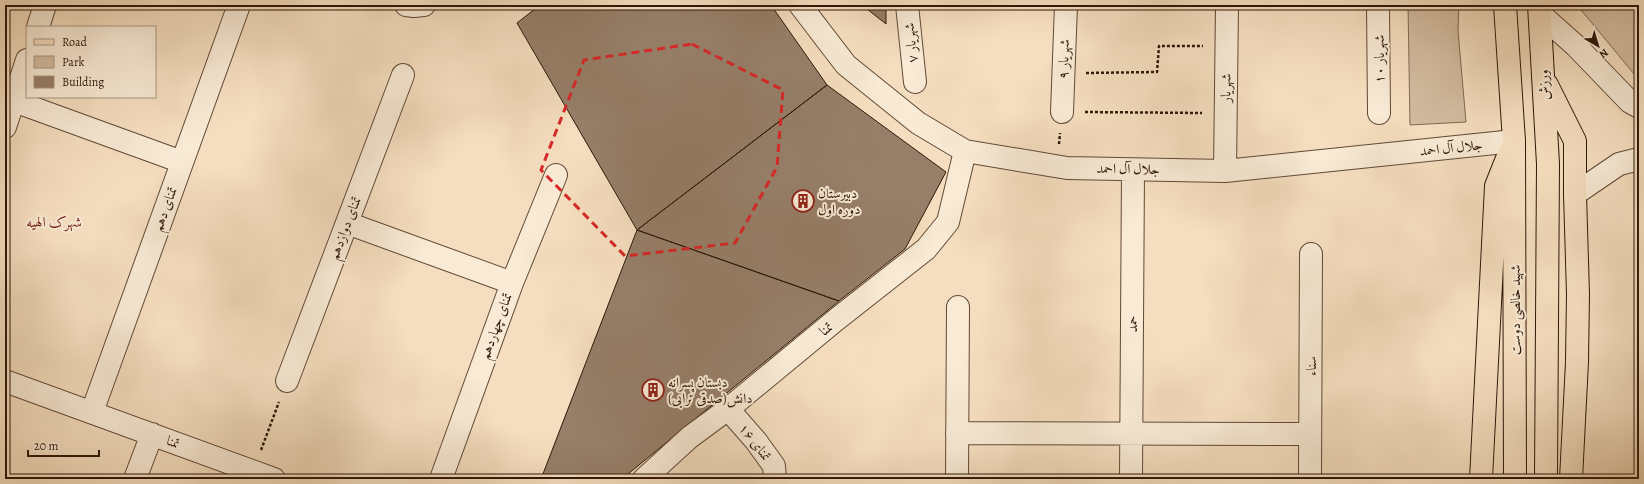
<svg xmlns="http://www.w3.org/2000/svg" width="1644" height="484" font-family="Alegreya,Amiri,serif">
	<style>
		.green { fill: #d3bca0; stroke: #816a54 }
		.building { fill: #967e68; stroke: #2f1709 }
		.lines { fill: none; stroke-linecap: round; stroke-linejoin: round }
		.minor-casing { stroke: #604936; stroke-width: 24 }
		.major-casing { stroke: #2f1709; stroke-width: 24 }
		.path { stroke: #2f1709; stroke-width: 2.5; stroke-dasharray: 3 2; stroke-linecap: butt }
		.minor { stroke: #f8ead5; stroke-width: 22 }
		.major { stroke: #f5debf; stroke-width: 22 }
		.marked { fill: none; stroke: #d62828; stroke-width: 3; stroke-dasharray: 8 5; stroke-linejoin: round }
		.labels { text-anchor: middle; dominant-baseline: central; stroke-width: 4; stroke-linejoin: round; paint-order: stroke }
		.street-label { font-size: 14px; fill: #2f1709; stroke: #f8ead5 }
		.poi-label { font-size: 14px; fill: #2f1709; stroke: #f8ead5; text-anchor: start }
		.neighbourhood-label { font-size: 15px; fill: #7a1f14; stroke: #f8ead5 }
	</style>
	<rect width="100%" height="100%" fill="#f5debf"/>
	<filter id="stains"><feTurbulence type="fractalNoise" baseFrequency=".005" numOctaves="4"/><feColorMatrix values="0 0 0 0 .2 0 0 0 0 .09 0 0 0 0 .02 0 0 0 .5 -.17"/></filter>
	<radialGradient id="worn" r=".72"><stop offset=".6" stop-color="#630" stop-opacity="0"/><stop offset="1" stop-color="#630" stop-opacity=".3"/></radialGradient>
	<path class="green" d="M1408,5H1459L1458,31L1466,122L1410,125Z
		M1577,5H1639V80Z"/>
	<path class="building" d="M540,5H771L827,85L637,230L517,23Z
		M862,5H886V24Z
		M827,85L946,172L905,249L839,301L637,230Z
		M637,230L839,301L622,479H541Z"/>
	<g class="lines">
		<g class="minor-casing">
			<path id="minor" d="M406,5L414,6L424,5
				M800,5L846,65L918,123L965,151L1067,168L1225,171L1514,141
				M907,5L915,82
				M1378,5L1379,113
				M1540,14L1576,46L1630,102L1639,107
				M38,27L45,5
				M14,101L182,162
				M1062,112L1066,5
				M5,127L27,60
				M1225,171L1227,5
				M1575,194L1619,164L1639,159
				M347,223L512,283
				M5,381L274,479
				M287,381L403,75
				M728,409L756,441L774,466L775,479
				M92,412L239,5
				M957,433L1310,434
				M135,479L152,434
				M441,479L512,283L556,175
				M644,479L690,437L728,409L837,319L926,249L948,222L965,151
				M957,479L958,307
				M1131,479L1133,170
				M1310,479L1311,254"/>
		</g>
		<g class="major-casing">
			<path id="major" d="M1505,5L1514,141L1515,479
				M1539,5L1548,164L1546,479
				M1547,85L1575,141V194L1578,294L1577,362L1571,479
				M1481,479L1496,186L1510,151"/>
		</g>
		<path class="path" d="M1086,73L1157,72L1159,46H1203
			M1085,112L1202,113
			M1059,144L1060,133
			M261,450L279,402"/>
		<use href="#minor" class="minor"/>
		<use href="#major" class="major"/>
	</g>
	<path class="marked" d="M692,44L783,90L777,167L735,243L625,256L541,170L584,60Z"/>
	<defs>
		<g id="building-ring" transform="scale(1.15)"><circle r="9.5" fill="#f8ead5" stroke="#8f2418" stroke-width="1.5"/><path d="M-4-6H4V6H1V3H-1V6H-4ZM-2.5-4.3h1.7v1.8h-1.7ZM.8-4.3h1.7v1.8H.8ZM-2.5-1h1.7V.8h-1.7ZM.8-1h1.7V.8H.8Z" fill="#8f2418"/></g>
	</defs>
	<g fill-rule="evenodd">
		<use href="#building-ring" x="803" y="201"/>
		<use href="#building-ring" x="653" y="390"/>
	</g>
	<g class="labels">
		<g class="street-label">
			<text transform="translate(911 43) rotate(-96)">شهریار ۷</text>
			<text transform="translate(1064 59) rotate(-88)">شهریار ۹</text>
			<text transform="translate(1379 59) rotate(-90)">شهریار ۱۰</text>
			<text transform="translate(1544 85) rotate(-93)">ورزش</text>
			<text transform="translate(1226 88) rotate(-89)">شهریار</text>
			<text transform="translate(1451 148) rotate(-6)">جلال آل احمد</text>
			<text transform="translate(1128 169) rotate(1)">جلال آل احمد</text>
			<text transform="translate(165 209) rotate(-70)">تمنای دهم</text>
			<text transform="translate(345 228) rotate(-69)">تمنای دوازدهم</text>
			<text transform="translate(1515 310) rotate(-90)">شهید خالصی دوست</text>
			<text transform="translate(1132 324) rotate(-90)">حمد</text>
			<text transform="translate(496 326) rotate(-70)">تمنای چهاردهم</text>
			<text transform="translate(826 329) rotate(-39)">تمنا</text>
			<text transform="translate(1311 366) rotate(-90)">سناء</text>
			<text transform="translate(173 442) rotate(20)">تمنا</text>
			<text transform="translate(755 442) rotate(52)">تمنای ۱۶</text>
		</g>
		<g class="poi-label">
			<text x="818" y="193">دبیرستان<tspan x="818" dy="16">دوره اول</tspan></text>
			<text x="668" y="382">دبستان پسرانه<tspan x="668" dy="16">دانش(صدقی ترابی)</tspan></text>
		</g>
		<g class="neighbourhood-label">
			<text x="54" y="222">شهرک الهیه</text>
		</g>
	</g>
	<rect width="1644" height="484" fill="none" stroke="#f5debf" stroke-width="20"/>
	<rect x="6" y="6" width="1632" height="472" fill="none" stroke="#2f1709" stroke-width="2"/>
	<rect x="10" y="10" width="1624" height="464" fill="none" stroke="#2f1709"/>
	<rect x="26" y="26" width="130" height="72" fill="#f8ead5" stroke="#a89683"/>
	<rect x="34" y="39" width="20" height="6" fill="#f5debf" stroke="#a89683"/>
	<text x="62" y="46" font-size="12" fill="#2f1709">Road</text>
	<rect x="34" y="56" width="20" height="12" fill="#d3bca0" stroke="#a89683"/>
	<text x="62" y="66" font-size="12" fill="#2f1709">Park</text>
	<rect x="34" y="76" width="20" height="12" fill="#967e68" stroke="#a89683"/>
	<text x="62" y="86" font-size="12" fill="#2f1709">Building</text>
	<g transform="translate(1598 46) rotate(142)" stroke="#f8ead5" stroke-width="3" paint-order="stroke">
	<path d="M0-3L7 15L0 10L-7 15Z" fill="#2f1709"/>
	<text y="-6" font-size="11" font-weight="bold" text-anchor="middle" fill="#2f1709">N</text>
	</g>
	<path d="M28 450v6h71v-6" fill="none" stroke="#2f1709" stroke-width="2"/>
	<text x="34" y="450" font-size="12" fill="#2f1709" stroke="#f8ead5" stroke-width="3" paint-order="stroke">20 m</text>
	<rect width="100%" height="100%" filter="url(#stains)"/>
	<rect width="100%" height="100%" fill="url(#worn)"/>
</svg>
